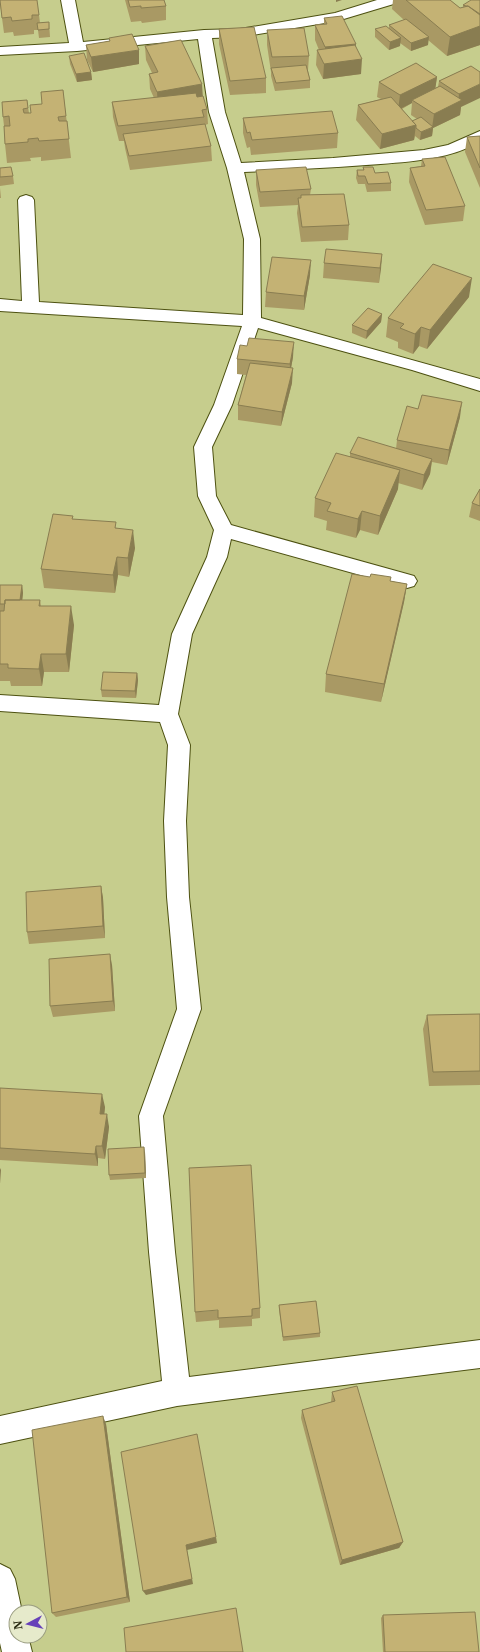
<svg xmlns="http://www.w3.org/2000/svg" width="480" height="1652" font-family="Merriweather,serif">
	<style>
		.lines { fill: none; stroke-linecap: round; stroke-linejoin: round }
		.minor-casing { stroke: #4d5111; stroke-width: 2 }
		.minor { fill: #fff; fill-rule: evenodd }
		.wall { fill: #a99964; fill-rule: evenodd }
		.shaded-wall { fill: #897d51 }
		.building { fill: #c4b274; stroke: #897d51 }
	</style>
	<rect width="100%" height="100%" fill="#c6cd8d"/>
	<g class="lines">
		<g class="minor-casing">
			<path id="minor" d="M61,0H75L83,42L204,30L240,29L335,13L377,0H399L397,3L337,21L240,37L212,38L225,112L241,163L333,158L424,150L448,145L480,131V142C445,161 405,162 366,165C326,168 285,170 244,172L260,239L261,318L480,379V391L412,370L258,328L232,405L212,447L216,496L231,525L407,574L414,576L417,581L414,586L407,588L231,539L227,557L192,634L178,714L190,745L186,821L189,897L201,1009L163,1116L175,1252L189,1377L480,1340V1368L177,1406L0,1444V1416L162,1381L149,1252L139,1116L177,1009L167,897L164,821L168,745L160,722L0,711V695L159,705L172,634L207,557L214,530L198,496L194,447L214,405L242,326L0,311V299L22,301L18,200L20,197L26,195L32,197L34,200L39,302L243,315L244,239L227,168L209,112L198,39L77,51L0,55V47L69,43Z
				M0,1564L10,1569L15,1579L22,1612H16V1636H28L32,1652H2L0,1643Z"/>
		</g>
		<use href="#minor" class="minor"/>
	</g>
	<path class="wall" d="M125,0H164L166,6V20L142,23L141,21L131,22Z
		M393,0H450L460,8H463V5L480,0V45L447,56L428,40V45L411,51L400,43V46L389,50L375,37V29L389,28V25L404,20L392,9Z
		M0,3L39,15L40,23L49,22L50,37L39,38L38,30H34V34L14,36L13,32L4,33Z
		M324,18L356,44L355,46L361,74L323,79L316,65L317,50H319L315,40V25L324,24Z
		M219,29L266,78V93L230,95L219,44Z
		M267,30L309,56L308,70V71L310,80V88L275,91L271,76V72L267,45Z
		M109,38L139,64L93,72L87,60L86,45L110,41Z
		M145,46L203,96L207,109L208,124L205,125L211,146L212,161L130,170L125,148L124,141H119L113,117L112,102L154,98L150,89L149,74L152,73L146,60Z
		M69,56L91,72L92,80L77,82L70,64Z
		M471,66L461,107L460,115L433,128L432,136L420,140L415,136L414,140L380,149L356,120L358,105L381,99L377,97L379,82L437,77L435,88L438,87L439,81ZM412,103L411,115L417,119L412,121L402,109Z
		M63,90L71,158L41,161V157L30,158L31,161L7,163L5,144L4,126L3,117L27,100L29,113H31Z
		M243,118L338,133L337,148L251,155L250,147L247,148L243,133Z
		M480,136V188L465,152L467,137Z
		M422,159L465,206L463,221L425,225L409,182L410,168L421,166Z
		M363,167L375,173L391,183V191L367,192L365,184H358L356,178L357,170H363Z
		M0,168L13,176L14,184L0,186Z
		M256,170L311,189L310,195L349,225L348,240L301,242L297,213L298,205L260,207L256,185Z
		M0,188L1,198H0Z
		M382,254L379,283L323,278L324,263Z
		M310,275L304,310L265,307L266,292Z
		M469,297L427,349L419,346L413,354L398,348V342L386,337L388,318Z
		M382,314L381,322L366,339L352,333V325Z
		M293,357L291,368L292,383L281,426L238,420V405L246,375L237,374V359Z
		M460,417L447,465L432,462L430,474L422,490L398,483V489L378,535L360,530L356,538L326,530L327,521L314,517L315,498L350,457V453L396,449L397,440Z
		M480,489V521L469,517L472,503Z
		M73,519L117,528L135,548L129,577L118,575L115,593L44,588L41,569Z
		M390,581L407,584L404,602L381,702L325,692L326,674Z
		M0,585H22L23,593L22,600H40L41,606L74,625L69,672H44L42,686H11L10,681H0Z
		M137,673L138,680L136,698L102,697L101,690Z
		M101,886L103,898L105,938L29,944L27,932Z
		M112,965L115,1011L53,1017L50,1006Z
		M480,1014V1085L429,1086L423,1029L427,1015Z
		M0,1088L105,1107L104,1114L109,1127L105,1159L98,1158V1166L0,1160Z
		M145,1152L146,1178L110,1180L109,1175Z
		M279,1305L320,1333V1337L283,1341L279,1309Z
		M260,1308V1318L252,1319V1326L219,1328V1320L196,1322L195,1312Z
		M332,1392L403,1542L399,1548L340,1565L301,1418L302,1410L331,1402Z
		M106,1424L130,1602L56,1617L52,1613Z
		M383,1615L479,1652H383L381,1618Z"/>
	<path class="shaded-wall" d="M336,0H342L336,2Z
		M480,26V45L447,56L450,37Z
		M429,37L428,45L411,51V43Z
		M401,38L400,46L389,50L390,42Z
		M356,44L355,59L325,62V47Z
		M139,50V64L93,72L91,57Z
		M362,59L361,74L323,79L324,64Z
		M91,72L92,80L77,82L76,74Z
		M437,77L435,91L412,100V103L398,110L400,95Z
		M202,84L203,99L158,107L157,92Z
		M480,84V98L461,107L460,115L433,128L432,136L420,140L421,132L432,128L434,114L458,102L459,94Z
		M416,125L414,140L380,149L382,134Z
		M382,254L381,269L379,283L380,268Z
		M311,260L310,275L304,310V296Z
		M472,278L469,297L427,349L430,330Z
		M382,314L381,322L366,339L367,331Z
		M421,327L419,346L413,354L415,334Z
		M294,342L293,357L289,379L290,364Z
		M293,368L292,383L281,426L282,412Z
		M462,402L460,417L447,465L449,450Z
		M432,459L430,474L422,490L424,475Z
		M400,470L398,489L378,535L380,516Z
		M362,511L360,530L356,538L358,519Z
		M133,530L135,548L129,577L128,558Z
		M117,557L118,575L115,593L113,575Z
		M407,584L404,602L381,702L384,684Z
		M22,585L23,593L21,612L19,605Z
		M71,606L74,625L69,672L66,654Z
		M41,654L44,672L42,686L39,669Z
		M137,673L138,680L136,698L135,691Z
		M101,886L103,898L105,938L103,926Z
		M110,954L112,965L115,1011L113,1001Z
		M102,1094L105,1107L103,1127L100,1114Z
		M107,1114L109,1127L105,1159L102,1146Z
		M96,1146L98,1158V1166L95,1154Z
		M144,1147L145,1152L146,1178L145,1173Z
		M0,1168L1,1170L0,1184Z
		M103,1416L106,1424L130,1602L127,1597Z
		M216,1537L217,1543L187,1550L193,1584L146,1595L143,1591L186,1545Z
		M403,1542L399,1548L340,1565L342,1560Z"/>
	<path class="building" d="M0,0H37L39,15H32V19L12,21L11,17L2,18Z
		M128,0H164L166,6L141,8V6L130,7Z
		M406,0H450L460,8L468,6L480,15V26L450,37Z
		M471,0H480V14L468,6H466L463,5Z
		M342,16L356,44L325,47L315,25L327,24L324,18Z
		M406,19L429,37L411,43L389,25Z
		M49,22V29L38,30L37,23Z
		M386,26L401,38L390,42L375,29Z
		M254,27L266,78L230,81L219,29Z
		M304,28L309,56L272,57L267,30Z
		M132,34L139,50L91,57L86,45L110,41L109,38Z
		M181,40L202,84L157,92L149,74L158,72L145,46Z
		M355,45L362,59L324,64L317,50Z
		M84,53L91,72L76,74L69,56Z
		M416,63L437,77L400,95L379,82Z
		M306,65L310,80L276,83L271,68Z
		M471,66L480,72V84L459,94L439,81Z
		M440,86L462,100L434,114L412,100Z
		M63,90L66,116L58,117L59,121H67L69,139L39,141L38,138L28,139V142L5,144L4,126H10L9,116L3,117L2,102L27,100L28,108L23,109L24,113H31L30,105L42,104L41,92Z
		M196,93L197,97L203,96L207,109L202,110L204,117L118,126L112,102Z
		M391,97L416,125L382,134L358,105Z
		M332,111L338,133L252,140L250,132L247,133L243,118Z
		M421,117L433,127L421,132L416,128V125L412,121Z
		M205,124L211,146L129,156L123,134Z
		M480,136V168L467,137Z
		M445,157L465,206L426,210L410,168L425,166L422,159Z
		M11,167L13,176L0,177V168Z
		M306,167L311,189L260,192L256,170Z
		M363,167H373L375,173L388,172L391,183L368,184L365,176H358L357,170H364Z
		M344,194L349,225L302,227L298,198H301V195Z
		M326,249L382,254L380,268L324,263Z
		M272,257L311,260L304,296L266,292Z
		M433,264L472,278L430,330L421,327L415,334L400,328L404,324L388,318Z
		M368,308L382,314L367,331L352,325Z
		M249,338L294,342L290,364L237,359L240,345L247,346Z
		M250,363L293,368L282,412L238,405Z
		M422,395L462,402L449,450L397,440L407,406L418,409Z
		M358,437L432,459L424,475L350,453Z
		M336,453L400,470L380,516L362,511L358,519L327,511L331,503L315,498Z
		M480,489V506L472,503Z
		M53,514L73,516L72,519L116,522L115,528L133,530L128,558L117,557L113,575L41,569Z
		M352,574L370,577L371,574L391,577L390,581L407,584L384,684L326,674Z
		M0,585H22L20,600H5V604H0Z
		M5,600H40L39,606H71L66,654H41L39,669L8,668V664H0V611H4Z
		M103,672L137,673L135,691L101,690Z
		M101,886L103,926L27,932L26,892Z
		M110,954L113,1001L50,1006L49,959Z
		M480,1014V1071L433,1072L427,1015Z
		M0,1088L102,1094L100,1114H107L102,1146H96L95,1154L0,1148Z
		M144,1147L145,1173L109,1175L108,1149Z
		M251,1165L260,1308L252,1309V1316L218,1318V1310L195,1312L189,1168Z
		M316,1301L320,1333L283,1337L279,1305Z
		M357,1386L403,1542L342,1560L302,1410L335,1401L332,1392Z
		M103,1416L127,1597L52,1613L32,1430Z
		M197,1434L216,1537L186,1545L192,1579L143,1591L121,1452Z
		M236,1608L243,1652H126L124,1628Z
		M475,1612L479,1652H385L383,1615Z"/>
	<g transform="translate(28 1624) rotate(263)"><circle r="19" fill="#e6eacb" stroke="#9a9d81"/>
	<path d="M0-3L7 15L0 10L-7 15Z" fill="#6741b9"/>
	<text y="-6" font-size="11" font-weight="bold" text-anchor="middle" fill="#282a11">N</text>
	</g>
</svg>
